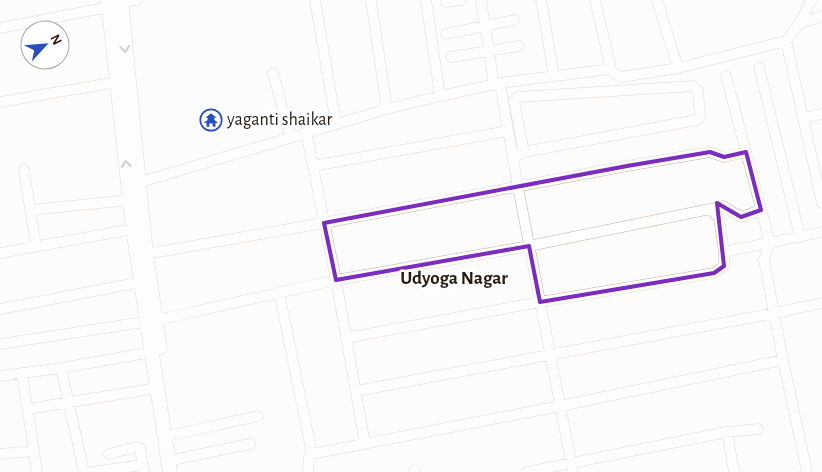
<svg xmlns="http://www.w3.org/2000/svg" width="822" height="472" font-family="'Alegreya Sans',sans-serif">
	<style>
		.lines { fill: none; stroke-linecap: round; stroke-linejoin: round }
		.street-casing { stroke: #caae9c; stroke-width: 11 }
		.secondary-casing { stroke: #caae9c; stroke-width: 15 }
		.street { stroke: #fff; stroke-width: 10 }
		.secondary { stroke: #fff; stroke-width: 14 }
		.oneway { stroke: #9e9996 }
		.marked { fill: none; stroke: #7b2cbf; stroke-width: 4; stroke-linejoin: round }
		.labels { text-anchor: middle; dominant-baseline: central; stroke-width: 5; stroke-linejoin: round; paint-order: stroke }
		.poi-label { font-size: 18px; fill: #271c15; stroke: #fff; text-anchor: start }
		.neighbourhood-label { font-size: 19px; font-weight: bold; fill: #271c15; stroke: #fff }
	</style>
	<rect width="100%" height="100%" fill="#fcfcfc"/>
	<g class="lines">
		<g class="street-casing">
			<path id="street" d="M315,0L336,124
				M371,0L387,109
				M426,0L440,96
				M481,0L494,85
				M541,0L554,76
				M595,0L611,69
				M657,0L678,68
				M446,2L461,0
				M121,3L137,0
				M799,24L808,6L812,0
				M0,28L109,7
				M446,34L514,20
				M786,41L822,203
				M451,57L519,46
				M759,67L800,237
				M273,73L290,137
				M726,76L770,243L764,260L783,360L807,472
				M500,83L518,187L573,472
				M0,102L117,82
				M803,118L822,114
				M306,132L336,280L365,444
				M513,158L524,152L697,120L700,116L698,91L693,86L518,97L514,101L524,152
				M313,166L508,131
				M24,170L36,246
				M134,184L387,109L440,96L500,83L611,69C615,74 616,76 622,77L678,68L786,41L799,24L822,16
				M710,209L723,206L741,217L761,210
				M30,210L130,200
				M724,252L822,232
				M0,253L133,229
				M146,254L324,223L627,166L710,152L724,157L746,152
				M279,292L312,454
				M0,309L141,282
				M0,344L157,320L336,280L529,246L710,209L719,218L724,252V266L714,273L540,302L346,338
				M61,368L84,472
				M22,373L37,472
				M0,376L61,368L152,352
				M356,391L775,313L822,303
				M28,409L157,388
				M727,432L734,472
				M172,435L258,416
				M0,454L34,451
				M109,454L136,447L140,448L144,472
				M177,459L250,444
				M415,470V472
				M92,472L143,465
				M308,472L309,458L312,454L560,406L783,360
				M527,472L727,432L758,429"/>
		</g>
		<g class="secondary-casing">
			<path id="secondary" d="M108,0L133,229L170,472
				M121,0L146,254L160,347"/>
		</g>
		<use href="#street" class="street"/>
		<use href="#secondary" class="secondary"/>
	</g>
	<defs><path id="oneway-chevron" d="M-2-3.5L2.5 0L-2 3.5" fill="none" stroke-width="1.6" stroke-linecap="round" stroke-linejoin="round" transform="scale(1.25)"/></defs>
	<g class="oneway">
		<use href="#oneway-chevron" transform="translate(125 49) rotate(84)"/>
		<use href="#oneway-chevron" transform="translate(126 164) rotate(-96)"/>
	</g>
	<path d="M0 0H822V472H0ZM710,152L724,157L746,152L761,210L741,217L717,203L724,266L714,273L540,302L529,246L336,280L324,223L627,166Z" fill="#fcfcfc" fill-opacity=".55" fill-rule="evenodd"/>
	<path class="marked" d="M710,152L724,157L746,152L761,210L741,217L717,203L724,266L714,273L540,302L529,246L336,280L324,223L627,166Z"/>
	<defs>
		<g id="temple-ring" transform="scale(1.125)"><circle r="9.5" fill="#fff" stroke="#274ebd" stroke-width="1.5"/><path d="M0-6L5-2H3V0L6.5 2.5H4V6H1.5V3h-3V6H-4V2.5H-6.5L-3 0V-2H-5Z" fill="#274ebd"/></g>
	</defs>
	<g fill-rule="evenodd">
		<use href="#temple-ring" x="211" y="120"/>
	</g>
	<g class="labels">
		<g class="poi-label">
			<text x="227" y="120">yaganti shaikar</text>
		</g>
		<g class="neighbourhood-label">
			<text x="454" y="278">Udyoga Nagar</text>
		</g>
	</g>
	<g transform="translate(45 45) rotate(64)"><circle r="24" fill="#ffffff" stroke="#a9a4a1"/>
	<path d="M0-4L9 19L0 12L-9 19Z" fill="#274ebd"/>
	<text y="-8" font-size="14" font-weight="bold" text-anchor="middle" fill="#271c15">N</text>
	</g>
</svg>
